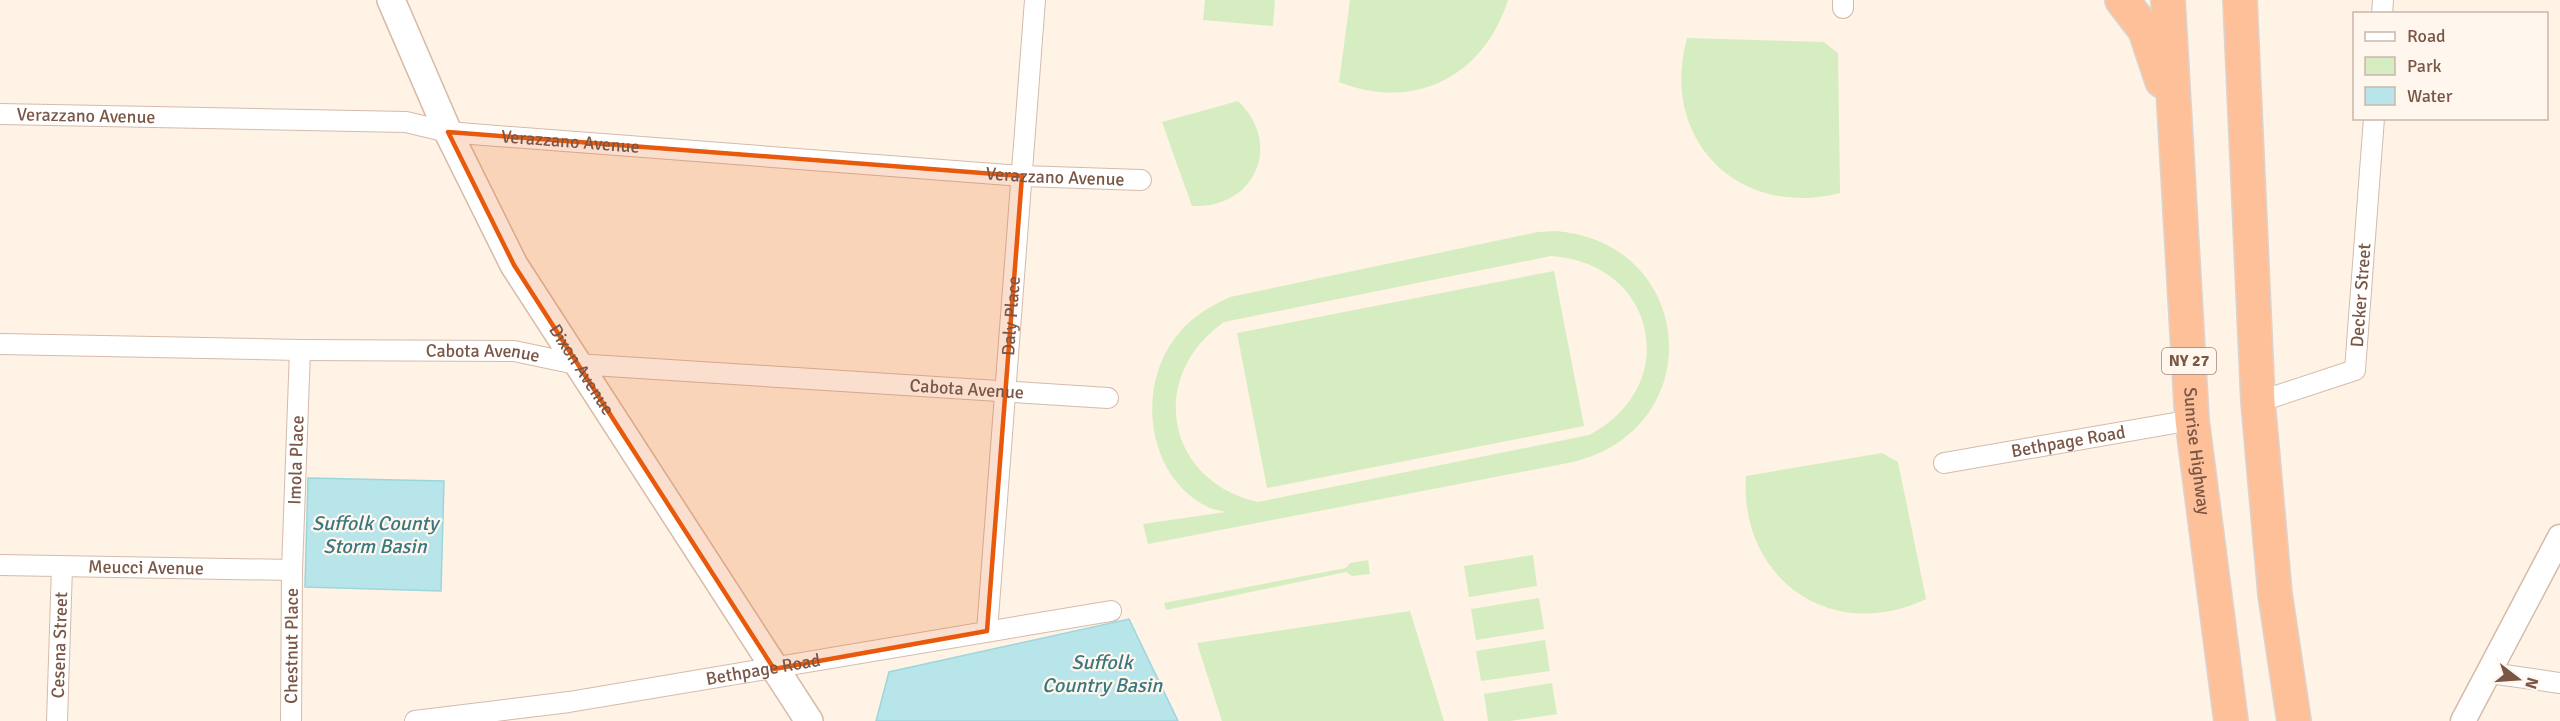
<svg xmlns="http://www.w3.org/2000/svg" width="2560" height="721" font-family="Signika,sans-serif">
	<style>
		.green { fill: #d6edc1; fill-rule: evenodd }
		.water { fill: #b7e5ea; stroke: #9cd6dd; stroke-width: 1.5 }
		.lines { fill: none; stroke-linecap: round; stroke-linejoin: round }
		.minor-casing { stroke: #d4bbac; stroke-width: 22 }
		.tertiary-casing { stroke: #d4bbac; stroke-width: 27 }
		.secondary-casing { stroke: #d7bba9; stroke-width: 30 }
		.trunk-casing { stroke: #dcd3cf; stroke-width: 36 }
		.minor { stroke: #fff; stroke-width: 20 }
		.tertiary { stroke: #fff; stroke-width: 24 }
		.secondary { stroke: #fff; stroke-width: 27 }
		.trunk { stroke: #fec098; stroke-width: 33 }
		.marked { fill: #e8590c; fill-opacity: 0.2; stroke: #e8590c; stroke-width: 4.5; stroke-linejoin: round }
		.labels { text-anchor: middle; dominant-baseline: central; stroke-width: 4.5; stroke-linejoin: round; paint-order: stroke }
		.shield { fill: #fff7ed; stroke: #a28679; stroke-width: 1.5 }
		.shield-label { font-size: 16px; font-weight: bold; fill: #7a5647 }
		.street-label { font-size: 18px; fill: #7a5647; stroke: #fff7ed }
		.water-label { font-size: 20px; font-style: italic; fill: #397880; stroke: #fff7ed }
	</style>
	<rect width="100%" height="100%" fill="#fef3e4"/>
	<path class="green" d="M1205,0H1275L1273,26L1203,20Z
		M1350,0H1508C1484,76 1415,112 1339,82Z
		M1687,38L1824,42L1838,53L1840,193C1738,219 1659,139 1687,38Z
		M1238,101C1284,145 1254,209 1192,206L1162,122Z
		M1556,231C1697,243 1710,429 1573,462L1148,544L1143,524L1226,512C1220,510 1213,510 1208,507C1147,477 1136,389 1175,338C1189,318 1209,307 1230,297L1538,232ZM1551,256C1657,263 1683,386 1589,435L1258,502C1165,481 1147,376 1224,322Z
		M1554,271L1584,426L1267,488L1237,333Z
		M1882,453L1898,462L1926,599C1832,644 1739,579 1746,476Z
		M1533,555L1537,586L1469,597L1464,566Z
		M1368,560L1370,574L1352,576L1346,572L1166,610L1164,603L1346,568L1350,563Z
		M1539,598L1544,629L1476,640L1471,609Z
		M1410,611L1444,721H1222L1197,643Z
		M1545,640L1550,671L1481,681L1476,651Z
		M1552,683L1557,714L1510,721H1488L1484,694Z"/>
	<path class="water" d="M308,478L444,481L441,591L305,587Z
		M1129,619L1178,721H876L889,672Z"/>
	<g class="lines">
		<g class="minor-casing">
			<g id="minor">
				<path d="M1843,8V0"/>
				<path d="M2382,14L2383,0"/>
				<path id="s1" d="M0,114L406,122L448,132L484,135L1022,176L1141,180"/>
				<path id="s2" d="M0,344L300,350L514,351L576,364L1108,398"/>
				<path id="s3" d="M2258,402L2355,370L2374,118"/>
				<path id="s4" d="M1944,463L2192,420"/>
				<path id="s5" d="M0,565L292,570"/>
				<path id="s6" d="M987,631L1035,0"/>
				<path d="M2490,673L2560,683"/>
				<path id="s7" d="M57,721L62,567"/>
				<path id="s8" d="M291,721L292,570L300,350"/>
				<path id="s9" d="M415,721L569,702L1111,611"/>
			</g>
		</g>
		<g class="tertiary-casing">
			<path id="tertiary" d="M2463,721L2560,537"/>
		</g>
		<g class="secondary-casing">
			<g id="secondary">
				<path id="s10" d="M391,0L448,132L514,265L809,721"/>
			</g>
		</g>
		<g class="trunk-casing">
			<g id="trunk">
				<path d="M2122,0L2145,30L2162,81"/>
				<path id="s11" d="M2168,0L2192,420L2231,721"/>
				<path d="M2240,0L2258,402L2275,594L2294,721"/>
			</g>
		</g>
		<use href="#minor" class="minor"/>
		<use href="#tertiary" class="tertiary"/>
		<use href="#secondary" class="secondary"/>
		<use href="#trunk" class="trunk"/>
	</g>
	<path class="marked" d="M448,132L1022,176L987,631L774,669L514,265Z"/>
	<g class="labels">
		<rect class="shield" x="2162" y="348" width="54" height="26" rx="4.5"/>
		<g class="shield-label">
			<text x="2189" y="361">NY 27</text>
		</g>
		<g class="street-label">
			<text stroke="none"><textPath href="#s1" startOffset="86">Verazzano Avenue</textPath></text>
			<text stroke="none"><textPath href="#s1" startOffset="572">Verazzano Avenue</textPath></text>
			<text stroke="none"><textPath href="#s1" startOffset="1058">Verazzano Avenue</textPath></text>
			<text stroke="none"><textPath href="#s3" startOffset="177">Decker Street</textPath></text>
			<text stroke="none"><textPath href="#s6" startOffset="316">Daly Place</textPath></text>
			<text stroke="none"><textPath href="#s2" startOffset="483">Cabota Avenue</textPath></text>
			<text stroke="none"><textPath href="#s10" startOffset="417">Dixon Avenue</textPath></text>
			<text stroke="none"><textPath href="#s2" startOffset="969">Cabota Avenue</textPath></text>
			<text stroke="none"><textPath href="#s4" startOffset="126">Bethpage Road</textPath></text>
			<text stroke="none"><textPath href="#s11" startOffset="452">Sunrise Highway</textPath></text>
			<text stroke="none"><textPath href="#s8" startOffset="261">Imola Place</textPath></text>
			<text stroke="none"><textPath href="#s5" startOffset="146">Meucci Avenue</textPath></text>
			<text stroke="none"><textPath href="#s7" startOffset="76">Cesena Street</textPath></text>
			<text stroke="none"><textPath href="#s8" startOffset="75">Chestnut Place</textPath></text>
			<text stroke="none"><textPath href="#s9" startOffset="352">Bethpage Road</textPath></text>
		</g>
		<g class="water-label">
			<text x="375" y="523">Suffolk County<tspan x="375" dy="23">Storm Basin</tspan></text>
			<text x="1102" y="662">Suffolk<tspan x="1102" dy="23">Country Basin</tspan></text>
		</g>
	</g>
	<rect x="2353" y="12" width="195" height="108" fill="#fff7ed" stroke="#cab7ab" stroke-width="1.5"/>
	<rect x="2365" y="32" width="30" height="9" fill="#ffffff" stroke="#cab7ab" stroke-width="1.5"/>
	<text x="2407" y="42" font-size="18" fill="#7a5647">Road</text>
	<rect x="2365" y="57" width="30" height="18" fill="#d6edc1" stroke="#cab7ab" stroke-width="1.5"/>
	<text x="2407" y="72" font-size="18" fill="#7a5647">Park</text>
	<rect x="2365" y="87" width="30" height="18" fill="#b7e5ea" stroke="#cab7ab" stroke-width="1.5"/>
	<text x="2407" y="102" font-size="18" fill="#7a5647">Water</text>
	<g transform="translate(2518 679) rotate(107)" stroke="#fff7ed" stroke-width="4.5" paint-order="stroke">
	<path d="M0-4.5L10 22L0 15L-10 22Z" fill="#7a5647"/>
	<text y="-9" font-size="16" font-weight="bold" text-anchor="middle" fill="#7a5647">N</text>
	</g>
</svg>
